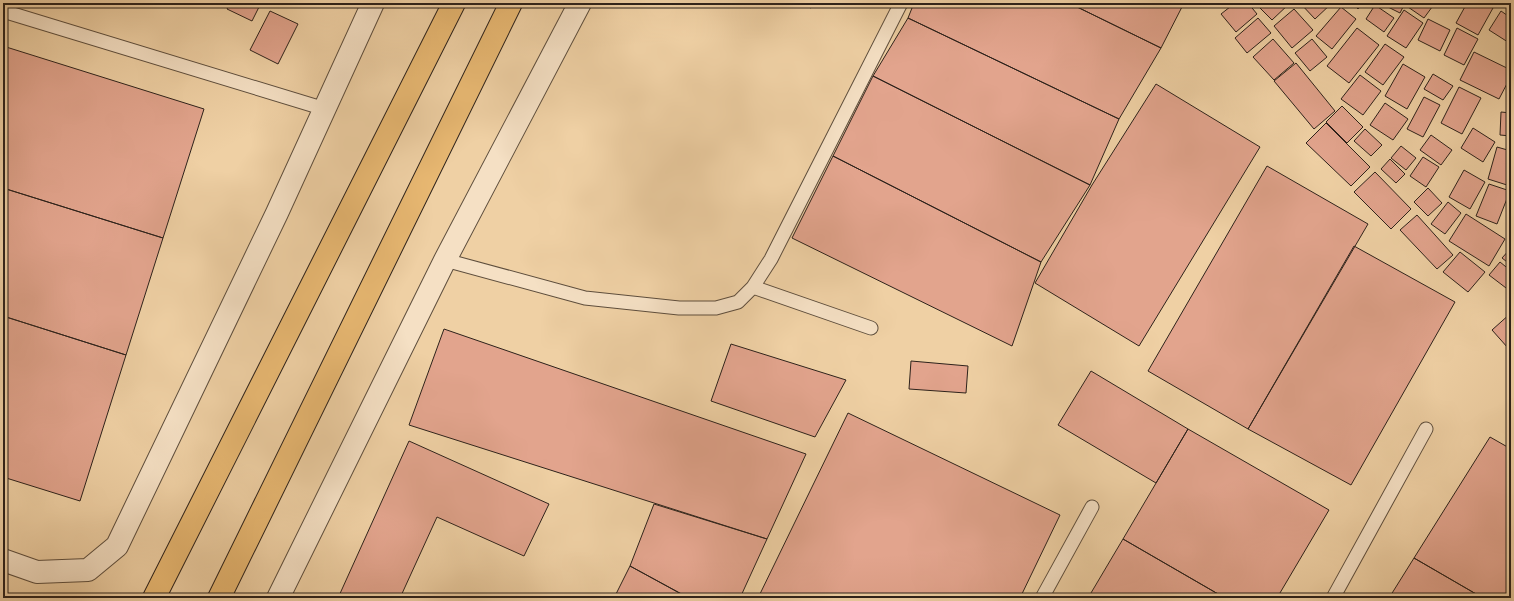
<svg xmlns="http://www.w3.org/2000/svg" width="1514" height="601" font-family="Cardo,serif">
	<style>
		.building { fill: #e2a48d; stroke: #2d221b }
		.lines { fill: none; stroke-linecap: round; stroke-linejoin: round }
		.lane-casing { stroke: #5e4e3d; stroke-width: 15 }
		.street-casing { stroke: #5e4e3d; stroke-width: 24 }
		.highway-casing { stroke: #2d221b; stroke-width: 24 }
		.lane { stroke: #f5e0c4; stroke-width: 13 }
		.street { stroke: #f5e0c4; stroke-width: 22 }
		.highway { stroke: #e8b872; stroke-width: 22 }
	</style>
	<rect width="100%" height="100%" fill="#efd0a4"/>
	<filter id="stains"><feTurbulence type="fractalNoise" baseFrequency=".005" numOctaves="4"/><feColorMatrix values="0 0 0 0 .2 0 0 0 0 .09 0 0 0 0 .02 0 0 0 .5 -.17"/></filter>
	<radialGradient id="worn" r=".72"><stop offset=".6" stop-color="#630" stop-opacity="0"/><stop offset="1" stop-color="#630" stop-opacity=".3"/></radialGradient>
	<path class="building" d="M230,3H261L252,21L227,9Z
		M801,3H813L811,8Z
		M914,3H1069L1161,48L1119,119L908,18Z
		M1069,3H1184L1161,48Z
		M1235,3H1248L1257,14L1236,32L1221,14Z
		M1262,3H1290L1272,20L1258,6Z
		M1300,3H1332L1315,19Z
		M1352,3H1363L1358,9Z
		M1380,3H1405L1400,13Z
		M1411,3H1435L1424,18L1408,7Z
		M1467,3H1483L1493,8L1478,35L1456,23Z
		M1500,3H1511V11Z
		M1375,5L1394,18L1384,32L1366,19Z
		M1341,7L1356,19L1332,49L1316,36Z
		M1294,9L1313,30L1292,48L1274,26Z
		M1404,10L1423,23L1406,48L1387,36Z
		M270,11L298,24L278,64L250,50Z
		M1501,11L1511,18V44L1489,30Z
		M908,18L1119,119L1090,185L873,76Z
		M1258,18L1271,33L1247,53L1235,38Z
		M1428,19L1450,30L1440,51L1418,40Z
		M1357,28L1379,45L1349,83L1327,66Z
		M1457,28L1478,39L1464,65L1444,55Z
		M1273,39L1294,63L1274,80L1253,57Z
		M1312,39L1327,57L1310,71L1295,53Z
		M1385,44L1404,57L1383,85L1365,72Z
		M3,46L204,109L163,238L3,188Z
		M1474,52L1511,70V76L1499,99L1460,80Z
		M1296,63L1335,111L1314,129L1274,81Z
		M1403,64L1425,77L1407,109L1385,96Z
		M1433,74L1453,86L1443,100L1424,89Z
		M1360,75L1381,91L1363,115L1341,99Z
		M873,76L1090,185L1041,262L833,156Z
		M1156,84L1260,147L1139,346L1035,283L1092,185Z
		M1459,87L1481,98L1462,134L1441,123Z
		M1424,97L1440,105L1423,137L1407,129Z
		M1385,103L1408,119L1393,140L1370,125Z
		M1342,106L1363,127L1347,143L1326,122Z
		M1501,112L1511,113V136L1500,135Z
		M1326,123L1370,167L1351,186L1306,143Z
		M1473,128L1495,142L1483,162L1461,148Z
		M1365,129L1382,145L1371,156L1354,141Z
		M1431,135L1452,150L1441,165L1420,150Z
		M1401,146L1416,158L1406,170L1391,158Z
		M1497,147L1511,151V168L1507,185L1488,179Z
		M833,156L1041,262L1012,346L792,238Z
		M1423,157L1439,167L1426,187L1410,176Z
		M1390,159L1405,174L1396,183L1381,169Z
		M1267,166L1368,224L1248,429L1148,371Z
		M1464,170L1485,182L1470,209L1449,197Z
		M1375,172L1411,209L1391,229L1354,192Z
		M1489,184L1510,191L1497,224L1476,216Z
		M3,188L163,238L126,355L3,316Z
		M1428,188L1442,203L1428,216L1414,202Z
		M1448,202L1461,213L1445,234L1431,224Z
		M1466,214L1505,239L1489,266L1449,241Z
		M1417,215L1453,255L1437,269L1400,230Z
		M1354,246L1455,302L1351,485L1248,429Z
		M1511,248V265L1502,258Z
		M1460,252L1485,272L1468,292L1443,272Z
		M1500,262L1511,271L1510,291L1489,275Z
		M1511,313V345L1508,348L1492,330Z
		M3,316L126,355L80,501L3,477Z
		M444,329L806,454L767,539L409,425Z
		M731,344L846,380L815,437L711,401Z
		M911,361L968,366L966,393L909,389Z
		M1091,371L1188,429L1156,483L1058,425Z
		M848,413L1060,515L1020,598H758Z
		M1188,429L1329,510L1277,598H1225L1123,539Z
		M1490,437L1511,449V598H1483L1414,558Z
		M409,441L549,504L524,556L437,517L400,598H338Z
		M654,504L767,539L740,598H689L630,566Z
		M1123,539L1225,598H1088Z
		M1414,558L1483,598H1389Z
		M630,566L683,595L682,598H614Z"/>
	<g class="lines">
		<g class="lane-casing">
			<path id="lane" d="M3,11L325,109
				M445,260L585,298L679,308H716L738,302L753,287L771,259L901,3
				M753,287L871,328
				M1042,598L1092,507
				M1333,598L1426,429"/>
		</g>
		<g class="street-casing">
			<path id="street" d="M3,560L37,572L88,570L117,546L277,213L373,3
				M278,598L445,260L580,3"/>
		</g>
		<g class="highway-casing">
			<path id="highway" d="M154,598L454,3
				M219,598L511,3"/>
		</g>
		<use href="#lane" class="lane"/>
		<use href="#street" class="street"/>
		<use href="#highway" class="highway"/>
	</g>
	<rect width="1514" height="601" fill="none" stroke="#efd0a4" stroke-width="16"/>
	<rect x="4" y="4" width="1506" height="593" fill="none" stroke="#2d221b" stroke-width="2"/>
	<rect x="8" y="8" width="1498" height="585" fill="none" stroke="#2d221b"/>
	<rect width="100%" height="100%" filter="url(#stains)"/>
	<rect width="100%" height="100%" fill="url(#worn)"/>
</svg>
